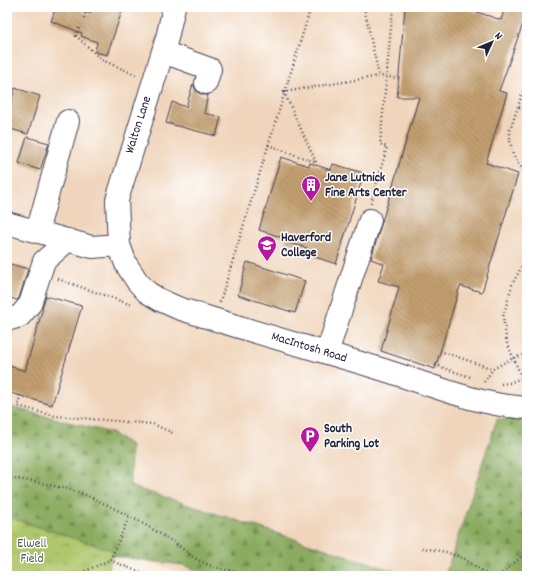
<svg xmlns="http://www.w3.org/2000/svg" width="534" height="583" font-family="Dekko,sans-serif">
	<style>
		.built { fill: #f0d5bc }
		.forest { fill: url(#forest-firs); stroke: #56674e }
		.park { fill: url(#park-crowns); stroke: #687454 }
		.building { fill: url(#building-back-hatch) }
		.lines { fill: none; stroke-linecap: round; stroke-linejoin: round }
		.minor-casing { stroke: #424052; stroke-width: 24 }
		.path { stroke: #424052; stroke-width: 2.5; stroke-dasharray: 1 3; stroke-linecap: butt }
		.minor { stroke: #fff; stroke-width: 22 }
		.labels { text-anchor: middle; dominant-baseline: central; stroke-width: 3; stroke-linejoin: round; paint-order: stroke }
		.street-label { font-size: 13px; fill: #22223b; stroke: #fff }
		.poi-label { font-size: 13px; font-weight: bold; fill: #22223b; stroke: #fff; text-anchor: start }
		.park-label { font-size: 13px; fill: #535c4c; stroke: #fff }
	</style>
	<defs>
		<pattern id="forest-firs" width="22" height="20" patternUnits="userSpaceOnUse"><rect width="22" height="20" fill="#8bac60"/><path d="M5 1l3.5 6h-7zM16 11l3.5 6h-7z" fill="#718c50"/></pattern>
		<pattern id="park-crowns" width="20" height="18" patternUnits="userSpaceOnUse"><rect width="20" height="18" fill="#afc76c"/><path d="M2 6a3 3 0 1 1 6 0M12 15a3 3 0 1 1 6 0" fill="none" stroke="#96ab5e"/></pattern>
		<pattern id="building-back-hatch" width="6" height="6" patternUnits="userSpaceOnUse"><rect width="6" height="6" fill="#c39f70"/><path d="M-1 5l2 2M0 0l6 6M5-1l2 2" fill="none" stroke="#9e815d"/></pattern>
	</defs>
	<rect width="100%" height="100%" fill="#fff"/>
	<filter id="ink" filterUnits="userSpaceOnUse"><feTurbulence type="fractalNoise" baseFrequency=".025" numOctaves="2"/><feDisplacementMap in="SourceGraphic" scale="8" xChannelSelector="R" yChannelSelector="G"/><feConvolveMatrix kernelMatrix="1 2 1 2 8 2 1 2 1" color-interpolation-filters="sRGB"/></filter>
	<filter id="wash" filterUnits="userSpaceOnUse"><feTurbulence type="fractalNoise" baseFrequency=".012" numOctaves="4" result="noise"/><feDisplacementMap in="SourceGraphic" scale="16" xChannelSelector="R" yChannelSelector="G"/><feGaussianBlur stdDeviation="0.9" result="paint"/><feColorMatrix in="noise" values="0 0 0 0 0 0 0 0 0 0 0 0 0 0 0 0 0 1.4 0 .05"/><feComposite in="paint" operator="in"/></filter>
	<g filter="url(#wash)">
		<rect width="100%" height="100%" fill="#f4ead5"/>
		<path class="built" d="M7,7H527V576H192L7,517Z"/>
		<path class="forest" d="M7,406L111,433L131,445L130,486L410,576H216L182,565L7,542Z
			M527,418V576H445L497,419Z"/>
		<path class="park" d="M7,517L114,551L106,576H7Z"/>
		<g id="blocks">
			<path class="building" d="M56,7H73L90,14L92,7H110L122,11L107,55L95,52L97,42L81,36L82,33L51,21Z
				M405,7H462L501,20L505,7H527V12L499,91L507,93L486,163L518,174L482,292L460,286L435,369L381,351L399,287L378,281L384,264L371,259L419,97H397Z
				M193,84L197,92L203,95H208L204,113L221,117L216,136L166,123L172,102L186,107Z
				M15,88L40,96L28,134L7,128V115Z
				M27,137L49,143L40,170L19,163Z
				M281,157L309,166L310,163L331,170L333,164L364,173L336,264L306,254L307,248L286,242L287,239L259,230Z
				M247,262L305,281L295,313L238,295Z
				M7,263L28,269L19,298L17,300L7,297Z
				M46,296L82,306L52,405L7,392V365L25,371L43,308H42Z"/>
		</g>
	</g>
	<g filter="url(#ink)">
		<use href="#blocks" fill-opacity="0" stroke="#424052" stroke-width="1"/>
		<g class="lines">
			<g class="minor-casing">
				<path id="minor" d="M174,7L167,38L117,200L119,245L126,264L137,281L147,292L160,300L178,308C246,330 315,349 384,370C431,385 478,405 527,408
					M163,52L210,69L206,83
					M7,223L92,247L119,245
					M37,232L68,121
					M7,320L20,316L30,304L44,261L68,240
					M327,353L370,220"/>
			</g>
			<path class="path" d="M364,7L379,76
				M466,8V7
				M84,18L87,7
				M79,28L76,36L102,60L136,75
				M527,80L510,130V141L513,155L527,176
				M519,107L527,109
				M268,145L315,162
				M316,162L284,92L379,76L399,78
				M371,203L387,147L380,144L393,7
				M527,256L512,285L503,317L507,343L522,378L527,384
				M58,279L132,305
				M220,302L311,7
				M440,351L493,369L513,358L527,354
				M435,365L470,377
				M484,382L493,369
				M501,384L509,383L522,378
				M20,395L18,406L55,416L153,424L175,434
				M7,477C35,482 64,486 90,497C117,509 145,524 170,540C180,546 189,555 200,561C221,572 247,573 271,576
				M422,548L446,552L465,559L489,576
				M110,560L148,576
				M74,576L110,560L129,517
				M499,576L527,552"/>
			<use href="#minor" class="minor"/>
		</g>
	</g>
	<defs>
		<g id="building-pin" transform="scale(1)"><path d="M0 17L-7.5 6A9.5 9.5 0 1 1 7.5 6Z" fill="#b5179e" stroke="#fff"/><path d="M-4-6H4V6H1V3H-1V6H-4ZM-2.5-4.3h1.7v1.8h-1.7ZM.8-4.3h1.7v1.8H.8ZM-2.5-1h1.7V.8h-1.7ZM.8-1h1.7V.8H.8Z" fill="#fff"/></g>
		<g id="university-pin" transform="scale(1)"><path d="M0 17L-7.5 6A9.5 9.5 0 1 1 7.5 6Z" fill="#b5179e" stroke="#fff"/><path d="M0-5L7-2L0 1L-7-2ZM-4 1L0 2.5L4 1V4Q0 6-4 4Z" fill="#fff"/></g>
		<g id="parking-pin" transform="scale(1)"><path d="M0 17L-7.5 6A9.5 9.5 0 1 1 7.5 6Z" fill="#b5179e" stroke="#fff"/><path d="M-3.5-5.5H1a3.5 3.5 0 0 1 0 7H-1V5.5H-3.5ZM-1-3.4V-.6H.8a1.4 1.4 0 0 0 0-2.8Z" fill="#fff"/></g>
	</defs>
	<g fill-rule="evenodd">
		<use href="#building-pin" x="311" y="185"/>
		<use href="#university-pin" x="267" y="245"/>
		<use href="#parking-pin" x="310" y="436"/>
	</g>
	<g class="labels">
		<g class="street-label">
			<text transform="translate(139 125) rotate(-72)">Walton Lane</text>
			<text transform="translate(309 348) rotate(17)">MacIntosh Road</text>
		</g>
		<g class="poi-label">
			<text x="325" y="178">Jane Lutnick<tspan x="325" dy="15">Fine Arts Center</tspan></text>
			<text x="281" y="238">Haverford<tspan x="281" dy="15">College</tspan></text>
			<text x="324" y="429">South<tspan x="324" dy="15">Parking Lot</tspan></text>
		</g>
		<g class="park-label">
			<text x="32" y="544">Elwell<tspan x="32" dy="15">Field</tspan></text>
		</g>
	</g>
	<rect width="534" height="583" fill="none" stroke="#fff" stroke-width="24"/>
	<g transform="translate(492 42) rotate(46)" stroke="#ffffff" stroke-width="3" paint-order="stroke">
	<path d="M0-3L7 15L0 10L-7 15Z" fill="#22223b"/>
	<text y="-6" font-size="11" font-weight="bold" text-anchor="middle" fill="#22223b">N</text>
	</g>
</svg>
